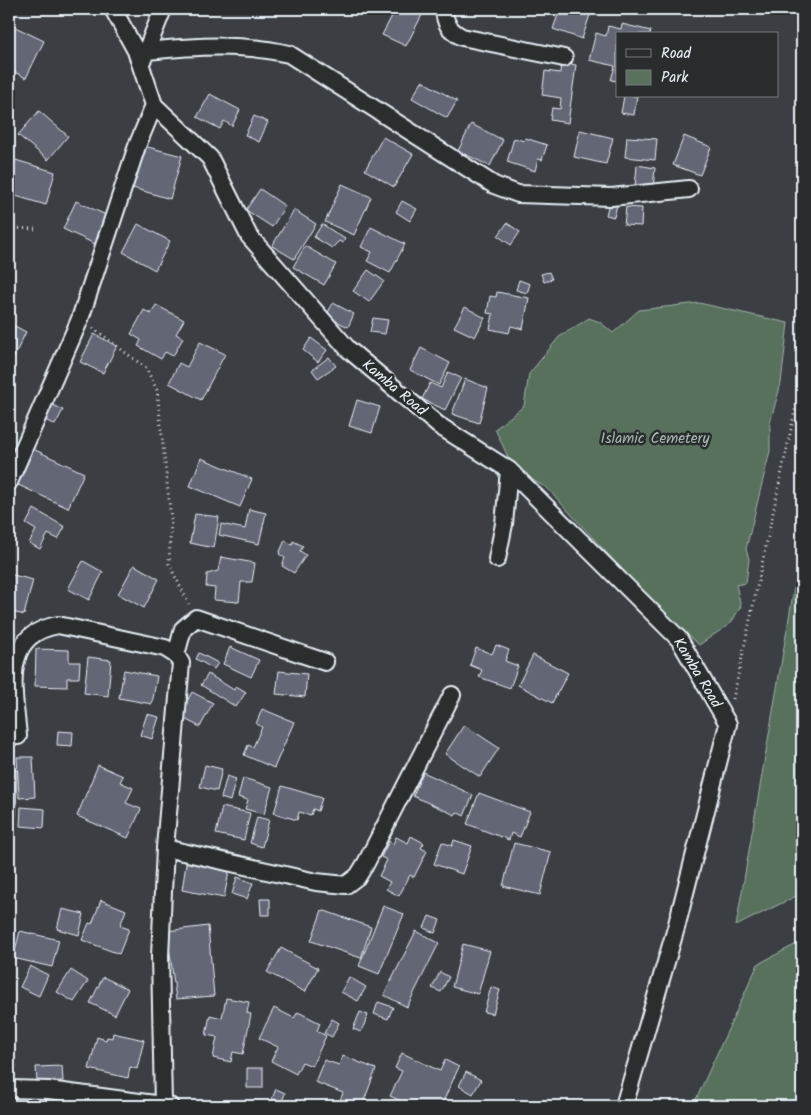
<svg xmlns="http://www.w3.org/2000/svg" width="811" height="1115" font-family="Kalam,sans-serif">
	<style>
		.green { fill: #59715d; stroke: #a0b1aa }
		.building { fill: #646675; stroke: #e8f1f8 }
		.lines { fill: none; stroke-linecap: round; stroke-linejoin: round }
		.minor-casing { stroke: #e8f1f8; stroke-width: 20 }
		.path { stroke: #e8f1f8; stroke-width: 3; stroke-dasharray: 1 4; stroke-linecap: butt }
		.minor { stroke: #2a2d2e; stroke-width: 16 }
		.labels { text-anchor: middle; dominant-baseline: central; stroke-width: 5; stroke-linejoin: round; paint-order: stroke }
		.street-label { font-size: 15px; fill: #e8f1f8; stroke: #2a2d2e }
		.park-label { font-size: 15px; fill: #a8b7b2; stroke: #2a2d2e }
	</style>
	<rect width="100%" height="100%" fill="#3b3e43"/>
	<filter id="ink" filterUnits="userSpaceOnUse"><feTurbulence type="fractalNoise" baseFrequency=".02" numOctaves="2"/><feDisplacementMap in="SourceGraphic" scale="10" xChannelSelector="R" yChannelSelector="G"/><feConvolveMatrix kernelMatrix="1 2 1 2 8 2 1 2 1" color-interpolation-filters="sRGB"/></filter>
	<g filter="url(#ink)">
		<path class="green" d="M699,303L788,323L781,383L770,423V451L746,549L749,559L746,583L736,585L741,606L731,623L699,645L650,600L547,488L514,470L495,429L524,406L529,374L559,337L589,318L600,322L613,333L639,310Z
			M802,542V893L736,926Z
			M802,941V1106H693L758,964Z"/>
		<path class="building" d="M385,9H410L422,15L406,46L382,35L392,16L383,11Z
			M560,9H571L590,15L582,39L553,29Z
			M9,24L44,41L26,78L9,69Z
			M622,24L651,31L650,34H617V81L611,80L615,66L589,60L596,33L606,36L608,26L621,29Z
			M561,63L576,65L568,123L550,120L552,108L560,109L561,98L542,95L545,71L560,73Z
			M422,81L457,101L447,118L412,98Z
			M210,94L240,110L232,126L224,121L220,129L197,117Z
			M624,96H637L634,115L621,113Z
			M39,111L68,136L48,160L18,135Z
			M254,116L268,122L259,142L245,135Z
			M471,124L503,140L490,166L458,151Z
			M580,130L613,138L606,164L574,157Z
			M684,136L711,147L700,175L673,165Z
			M383,137L413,154L394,187L365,170Z
			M627,137L657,139L655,160L625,157Z
			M514,138L524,141L525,138L547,145L542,160L538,159L535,171L507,162Z
			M144,146L182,156L170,199L133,188Z
			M9,158L55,172L46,205L9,194Z
			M637,165L655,168L653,189L635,187Z
			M342,184L371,197L354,235L325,222Z
			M260,189L285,206L272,227L246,210Z
			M76,201L108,216L95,244L63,229Z
			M402,201L417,209L410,221L396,212Z
			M609,203L617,205L614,217L606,215Z
			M626,207L642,208L641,226L624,225Z
			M294,210L316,224L294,259L272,246Z
			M507,223L520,232L511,245L498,236Z
			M138,224L170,241L155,270L123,252Z
			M322,224L345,239L343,243L339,241L332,248L314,237Z
			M371,227L405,244L390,273L367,261L372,252L361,247Z
			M305,246L336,264L324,285L293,267Z
			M368,270L384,281L369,302L353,291Z
			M549,272L552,279L544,282L541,274Z
			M519,280L530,284L527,293L516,290Z
			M497,292L529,298L523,329L511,326L509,333L490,329L493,314L487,313L490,296L496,297Z
			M333,303L354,314L348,327L326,316Z
			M156,305L184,320L176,334L183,338L173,356L165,352L161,359L138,346L141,340L131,334L144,310L151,314Z
			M465,307L485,318L475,337L454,327Z
			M373,318L388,320L385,334L370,332Z
			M9,323L26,332L9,367Z
			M94,334L117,346L103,373L80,362Z
			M311,338L327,350L318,362L303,350Z
			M200,342L225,354L201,400L169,383L179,363L187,367Z
			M421,348L450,363L439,385L410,370Z
			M329,357L336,366L318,378L312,370Z
			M448,372L461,378L445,410L422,399L430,383L441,388Z
			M465,379L488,388L479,423L452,414Z
			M357,400L380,407L372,433L349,426Z
			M47,402L63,410L55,425L39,417Z
			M31,448L84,473L68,508L14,483Z
			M201,458L252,479L240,507L190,486Z
			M34,509L65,527L58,539L48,534L40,549L29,543L36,530L26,524Z
			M249,509L266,513L259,544L219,535L221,524L245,529Z
			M195,514L219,517L214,548L190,543Z
			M285,540L292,545L293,541L303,546L300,551L306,555L294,573L282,566L285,558L279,554Z
			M221,557L255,563L252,582H241L239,602L214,600L215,588L206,587L207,574L218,571Z
			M83,561L103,572L89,600L68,589Z
			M134,565L159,579L144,608L118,594Z
			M9,574L33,580L24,615L9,611Z
			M496,645L509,650L505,661L518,666L510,688L479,677L482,670L470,665L476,648L492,654Z
			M230,647L259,660L251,677L223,664Z
			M36,649L69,650V662H80L79,678H67V687L35,686Z
			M199,653L218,663L214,669L196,659Z
			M533,655L568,673L552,703L518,685Z
			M88,657L111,660L108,696L84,693Z
			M124,670L157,676L152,704L119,698Z
			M279,671L307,674L305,697L276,694Z
			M208,674L234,690L236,686L246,692L236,707L201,685Z
			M192,692L213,703L200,727L179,716Z
			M262,709L294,722L274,768L244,755L248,745L253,747L262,727L256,724Z
			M147,714L159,717L152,739L140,735Z
			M464,725L499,748L480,777L445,754Z
			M58,731L73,732L72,746L57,745Z
			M17,757H33L35,797L19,798Z
			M98,765L123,776L120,782L133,788L126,803L141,809L128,838L77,816Z
			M205,765L222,769L217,791L200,787Z
			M9,770H17L16,816H9Z
			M423,772L473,795L464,816L457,812L455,815L413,796Z
			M227,776L236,779L230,801L221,798Z
			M243,778L272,787L264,814L245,809L248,800L238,797Z
			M282,786L322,798L318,811L313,809L311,815L299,812L297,820L274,813Z
			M479,793L530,812L520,837L511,833L509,840L467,824Z
			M21,807L45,809L44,828L20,826Z
			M222,807L250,813L244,840L216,834Z
			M257,817L269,820L262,847L250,843Z
			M411,836L424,843L421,848L427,851L414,877L410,875L399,896L386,889L390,882L379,876L387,860L381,857L389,841L393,844L396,837L408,843Z
			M454,840L472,846L462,874L434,864L442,842L452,846Z
			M514,843L551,852L540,895L503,886Z
			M187,858L230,866L224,898L182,890Z
			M237,877L253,883L247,899L232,894Z
			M260,899H270V915H261Z
			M101,900L126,910L120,926L129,929L119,954L82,940L89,923L92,924Z
			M383,906L404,914L379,974L359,966Z
			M62,909L84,914L79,935L57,929Z
			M322,910L371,927L361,958L311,941Z
			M429,916L440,920L435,933L424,928Z
			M208,926L214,996L176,999L167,931Z
			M20,931L59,940L52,967L13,958Z
			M416,931L439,943L407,1007L384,995Z
			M463,944L490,951L478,994L452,987Z
			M281,948L318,968L305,992L267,972Z
			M30,966L48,975L39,996L20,987Z
			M71,970L88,981L74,1002L57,992Z
			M440,972L449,977L441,992L432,988Z
			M103,977L128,989L115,1015L90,1003Z
			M349,977L366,987L358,1001L341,992Z
			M491,987L500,990L493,1014L484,1012Z
			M226,998L249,1002L247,1013L251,1014L243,1054L233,1052L231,1062L213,1058L217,1037L206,1035L210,1015L222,1018Z
			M378,1002L393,1007L388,1019L374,1014Z
			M274,1008L294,1018L298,1012L320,1023L317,1031L326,1036L312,1066L302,1062L296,1074L271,1061L278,1047L259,1038Z
			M360,1012L368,1015L361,1032L353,1029Z
			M332,1019L339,1023L332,1037L324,1033Z
			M9,1020L16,1067L9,1068Z
			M113,1033L144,1040L137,1069L130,1067L128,1078L89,1069L97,1037L106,1040L107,1037L112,1038Z
			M402,1053L440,1071L445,1060L459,1067L441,1106H412L390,1096L402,1071L395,1068Z
			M343,1056L376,1069L362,1106L340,1100L343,1093L315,1082L324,1060L339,1065Z
			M62,1066L63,1081L37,1082L36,1067Z
			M247,1068H263V1088H247Z
			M466,1072L481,1080L473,1094L459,1086Z
			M276,1089L285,1093L282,1102L272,1099Z"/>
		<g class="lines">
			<g class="minor-casing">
				<path id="minor" d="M113,9L136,51L154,105L210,158L249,236L348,349L438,425L509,470L679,639L728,724L676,928L624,1106
					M444,9C445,24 449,30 462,37L564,58
					M147,51C195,46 242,43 289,54L494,185L518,194L611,197L689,189
					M143,59L163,9
					M9,482L80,319L137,146L154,105
					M497,559L504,524L509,470
					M176,655L183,629L196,618L325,662
					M18,736C14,690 0,635 58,625L165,648L176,655L181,663L165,848L160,956L163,1104
					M165,848L316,882L346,885L358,876L366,863L452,695
					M9,1089L48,1090L170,1106"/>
			</g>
			<path class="path" d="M9,228L36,229
				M93,328L146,368L157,390L171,519L169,564L189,604
				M733,699L802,378"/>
			<use href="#minor" class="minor"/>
		</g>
	</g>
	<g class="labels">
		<g class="street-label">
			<text transform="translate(394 388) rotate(40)">Kamba Road</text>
			<text transform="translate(697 673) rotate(59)">Kamba Road</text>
		</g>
		<g class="park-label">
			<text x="655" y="439">Islamic Cemetery</text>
		</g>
	</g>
	<rect width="811" height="1115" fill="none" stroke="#2a2d2e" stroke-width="30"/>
	<rect x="15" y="15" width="781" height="1085" fill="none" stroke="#e8f1f8" stroke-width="2" filter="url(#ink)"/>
	<rect x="616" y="32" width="162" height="65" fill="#2a2d2e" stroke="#767b7f"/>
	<rect x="626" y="49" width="25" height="8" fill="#2a2d2e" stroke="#767b7f"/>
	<text x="661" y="58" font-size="15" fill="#e8f1f8">Road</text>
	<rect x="626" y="70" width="25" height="15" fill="#59715d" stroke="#767b7f"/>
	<text x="661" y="82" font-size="15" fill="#e8f1f8">Park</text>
</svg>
